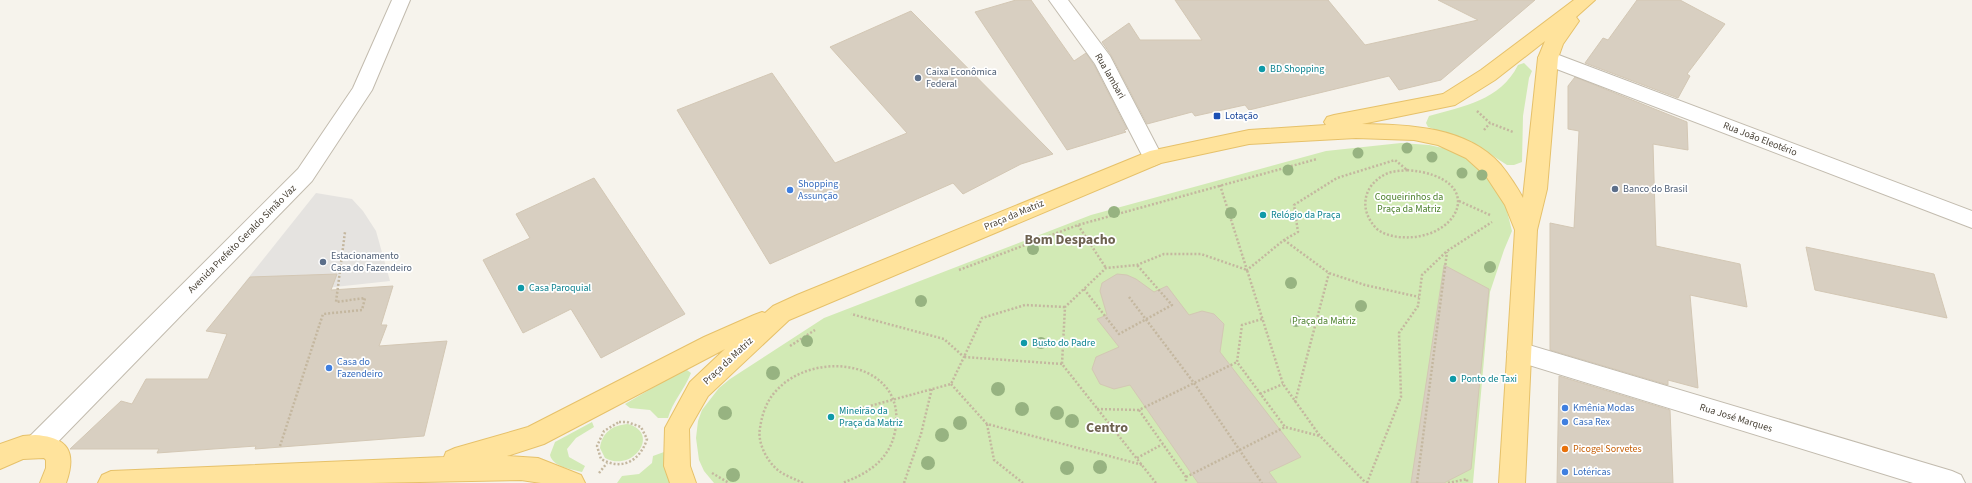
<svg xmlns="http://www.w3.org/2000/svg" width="1972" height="483" font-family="'Source Sans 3',sans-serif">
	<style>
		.green { fill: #d2eab5 }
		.parking { fill: #e5e3e0 }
		.building { fill: #d8cfc1; stroke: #d3c7b4 }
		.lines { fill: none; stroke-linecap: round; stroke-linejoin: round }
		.minor-casing { stroke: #c2bbae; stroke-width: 2 }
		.major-casing { stroke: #e6c16a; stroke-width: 2 }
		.path { stroke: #c4b79f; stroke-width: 2.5; stroke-dasharray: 2 2; stroke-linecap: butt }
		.minor { fill: #fff; fill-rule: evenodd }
		.major { fill: #ffe39c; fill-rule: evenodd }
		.tree { fill: #97b381 }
		.culture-dot { fill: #0f9aa8; stroke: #fff; stroke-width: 1.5 }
		.service-dot { fill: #5c6f8a; stroke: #fff; stroke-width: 1.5 }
		.transit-dot { fill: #1a4fb4; stroke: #fff; stroke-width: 1.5 }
		.shop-dot { fill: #3f7fe0; stroke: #fff; stroke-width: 1.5 }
		.food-dot { fill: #e8710a; stroke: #fff; stroke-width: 1.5 }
		.labels { text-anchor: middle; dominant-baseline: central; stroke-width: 3.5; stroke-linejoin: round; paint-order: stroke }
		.culture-label { font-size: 10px; fill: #0d838f; stroke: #fff; text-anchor: start }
		.service-label { font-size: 10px; fill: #4e5e75; stroke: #fff; text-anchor: start }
		.street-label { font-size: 10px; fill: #4b4439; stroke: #fff }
		.transit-label { font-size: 10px; fill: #164399; stroke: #fff; text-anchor: start }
		.shop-label { font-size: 10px; fill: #366cbe; stroke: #fff; text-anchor: start }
		.park-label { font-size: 10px; fill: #4a7f2a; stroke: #fff }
		.food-label { font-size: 10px; fill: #c56008; stroke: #fff; text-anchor: start }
		.district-label { font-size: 14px; font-weight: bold; fill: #6e6250; stroke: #fff }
	</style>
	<rect width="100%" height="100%" fill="#f6f3ec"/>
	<path class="green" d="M1524,63L1532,71L1529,78L1523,116L1522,162L1514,165H1507L1473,143L1428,127L1426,123L1429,116C1463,106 1500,101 1518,65Z
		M1401,143L1429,145L1452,150L1464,155L1486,173L1505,203L1512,231L1504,250L1490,292L1473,483H714L704,471L699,460L696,438L698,421L702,410L719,388L730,379L824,318L1091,215L1326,151Z
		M687,370L691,373C685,389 672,402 668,418H658L650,410L630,408L625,404L678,373Z
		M592,422L594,427L576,438L567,449L569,457L585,466L582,472C571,469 553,467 550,455L555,442Z
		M628,424C661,433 633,473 605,458L600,448C602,432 613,425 628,424Z
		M664,452L666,467L674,483H617L622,476L639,474L652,463L653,456Z"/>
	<path class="parking" d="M316,193L352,199L363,211L376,231L390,281L307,290L245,336L206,331Z"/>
	<path class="building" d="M1016,0H1031L1074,61L1086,53L1094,65L1127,129L1124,130L1126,132L1067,150L975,12Z
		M1175,0H1328L1365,45L1478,20L1438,0H1535L1441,80L1399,90L1389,76L1249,110L1245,105L1195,116L1192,112L1147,124L1111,55L1102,42L1129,23L1140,40H1202Z
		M1637,0H1680L1725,24L1687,74L1690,76L1678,98L1585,63L1603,38L1608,40Z
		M911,11L1053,154L1021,164L963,194L953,183L770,264L677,110L772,73L835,163L907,133L830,47Z
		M1575,77L1687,122L1688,150L1653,144L1656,246L1740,264L1747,307L1690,295L1698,388L1668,380V385L1550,350V223L1574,228L1579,131L1568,129V86Z
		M594,178L685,314L601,358L571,309L523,333L483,260L530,238L516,214Z
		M1806,247L1934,274L1947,318L1815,290Z
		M1444,265L1489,289L1471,469L1444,483H1411Z
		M337,274L331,290L393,286L381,325H387L379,346L447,341L424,436L255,449L256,446L157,453L159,449H70L121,401L132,404L146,379H208L227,334L206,331L250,277Z
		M1117,274L1127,275L1136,279L1154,292L1167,286L1189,315L1202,311L1214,314L1224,324L1220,352L1301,457L1269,472L1277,483H1198L1130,385L1114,389L1100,384L1092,369L1096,357L1119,347L1097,319L1107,315L1100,291L1102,283Z
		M1559,376L1670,410L1673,483H1557Z"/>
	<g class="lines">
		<g class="minor-casing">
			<path id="minor" d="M392,0H410L372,90L312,181L47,453L38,456L29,453L25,445L29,437L298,169L353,88Z
				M1049,0H1068L1110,56L1163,158L1160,163L1153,166L1146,163L1095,64Z
				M1548,51L1972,211V228L1541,63L1538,58L1541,53Z
				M1519,342L1952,471L1961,475L1965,483H1913L1519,362L1511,359L1507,352L1511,345Z"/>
		</g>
		<g class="major-casing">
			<path id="major" d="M1574,0H1595L1576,17L1579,21L1563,44L1558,58L1547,189L1537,230L1525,483H1499L1515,230L1505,205L1486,176L1466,158L1438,145L1414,140L1356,138L1249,144L1161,163L789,320L708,396L689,429L690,466L696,483H670L664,466L665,428L690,382L725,349L544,444L507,456L538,458L581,475L585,483H541L521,480L369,483H98L102,475L111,471L444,457L446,452L455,448L528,427L704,337L754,315L762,312L765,313L773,306L797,295L1150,151L1249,130L1326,125L1324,122L1327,117L1334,115L1443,94L1481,70ZM1545,41L1538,58L1523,198C1517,187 1509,175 1501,165C1466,126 1409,125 1362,124L1455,105L1495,80Z
				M35,435C68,437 77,452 66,483H40L46,468V460L44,458L23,459L0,469V444L23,436Z"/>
		</g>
		<path class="path" d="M1477,111L1490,123L1513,132
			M1484,130L1490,123
			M1407,170C1491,177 1459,243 1399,237C1391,236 1383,234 1377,229C1358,210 1363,185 1386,174C1392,171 1400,171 1407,170Z
			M1220,185L1247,270L1284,240L1298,232L1294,205L1337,178L1395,160L1407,170
			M1459,201L1490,215
			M1078,225L1106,268
			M1284,240L1329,273L1365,285L1419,297
			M959,270L1078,225L1317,159
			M1084,289L1119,334L1172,305L1137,265
			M1129,297L1194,383L1262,483
			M1262,319L1242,325L1237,362L1285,427L1320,436
			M790,346L815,330
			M1062,364L964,357L982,318L1025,305L1065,307
			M951,384L987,424L1143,465
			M1260,394L1283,384
			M1295,402L1329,273
			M1097,409L1139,410L1237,362
			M1139,410L1186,477V483
			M840,414L951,384L964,357L944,339L851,314
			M619,422H627L641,427L647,439C640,461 622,471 601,459L597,446L604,431Z
			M987,424L994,460L1023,483
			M280,446L323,314L362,310L365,298L336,302L345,232
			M1137,458L1163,444
			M599,473L607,463
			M712,473L729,483
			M1186,477L1285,427
			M803,483C795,479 786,476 779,471C767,462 757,442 760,428C762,415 766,402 775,392C815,346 913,362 894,436C887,462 865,475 842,483
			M904,483L921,434L932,388
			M1156,483L1062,364L1065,307L1106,268L1137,265L1164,254H1201L1247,270L1283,384L1320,436L1366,483
			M1367,483L1401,397L1399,333L1418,306L1422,275L1447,251L1492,222
			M1417,483L1447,252
			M1448,483L1467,479V483"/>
		<use href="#minor" class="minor"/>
		<use href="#major" class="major"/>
	</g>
	<g class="tree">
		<circle cx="1407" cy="148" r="5.5"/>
		<circle cx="1358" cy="153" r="5.5"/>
		<circle cx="1432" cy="157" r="5.5"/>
		<circle cx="1288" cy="170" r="5.5"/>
		<circle cx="1462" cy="173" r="5.5"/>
		<circle cx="1482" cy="175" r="5.5"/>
		<circle cx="1114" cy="212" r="6"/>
		<circle cx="1231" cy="213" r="6"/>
		<circle cx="1033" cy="249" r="6"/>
		<circle cx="1490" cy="267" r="6"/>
		<circle cx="1291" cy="283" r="6"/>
		<circle cx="921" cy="301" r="6"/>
		<circle cx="1361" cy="306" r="6"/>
		<circle cx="1296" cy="321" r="6"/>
		<circle cx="807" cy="341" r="6"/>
		<circle cx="1041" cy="343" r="6"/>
		<circle cx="773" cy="373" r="7"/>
		<circle cx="998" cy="389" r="7"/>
		<circle cx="1022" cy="409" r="7"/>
		<circle cx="725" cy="413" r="7"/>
		<circle cx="1057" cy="413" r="7"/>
		<circle cx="1072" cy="421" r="7"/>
		<circle cx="960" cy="423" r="7"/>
		<circle cx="942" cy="435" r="7"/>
		<circle cx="928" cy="463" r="7"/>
		<circle cx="1100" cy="467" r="7"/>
		<circle cx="1067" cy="468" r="7"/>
		<circle cx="733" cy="475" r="7"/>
	</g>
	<g class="culture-dot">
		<circle cx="1262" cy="69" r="4"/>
		<circle cx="1263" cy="215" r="4"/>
		<circle cx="521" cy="288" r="4"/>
		<circle cx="1024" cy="343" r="4"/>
		<circle cx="1453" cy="379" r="4"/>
		<circle cx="831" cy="417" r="4"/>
	</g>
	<g class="service-dot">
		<circle cx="918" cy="78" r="4"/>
		<circle cx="1615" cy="189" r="4"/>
		<circle cx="323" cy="262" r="4"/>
	</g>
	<rect class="transit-dot" x="1213" y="112" width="8" height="8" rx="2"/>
	<g class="shop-dot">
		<circle cx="790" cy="190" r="4"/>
		<circle cx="329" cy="368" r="4"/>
		<circle cx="1565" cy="408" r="4"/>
		<circle cx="1565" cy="422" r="4"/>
		<circle cx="1565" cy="472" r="4"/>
	</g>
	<circle class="food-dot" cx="1565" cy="449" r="4"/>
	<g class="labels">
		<g class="culture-label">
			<text x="1270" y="69">BD Shopping</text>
			<text x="1271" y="215">Relógio da Praça</text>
			<text x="529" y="288">Casa Paroquial</text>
			<text x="1032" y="343">Busto do Padre</text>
			<text x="1461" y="379">Ponto de Taxi</text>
			<text x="839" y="411">Mineirão da<tspan x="839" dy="12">Praça da Matriz</tspan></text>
		</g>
		<g class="service-label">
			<text x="926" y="72">Caixa Econômica<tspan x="926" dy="12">Federal</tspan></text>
			<text x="1623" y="189">Banco do Brasil</text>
			<text x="331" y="256">Estacionamento<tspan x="331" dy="12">Casa do Fazendeiro</tspan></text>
		</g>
		<g class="street-label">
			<text transform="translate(1110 76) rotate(60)">Rua lambari</text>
			<text transform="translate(1760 139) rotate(21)">Rua João Eleotério</text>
			<text transform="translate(1014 215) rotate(-23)">Praça da Matriz</text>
			<text transform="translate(242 239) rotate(-45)">Avenida Prefeito Geraldo Simão Vaz</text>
			<text transform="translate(728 361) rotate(-43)">Praça da Matriz</text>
			<text transform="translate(1736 418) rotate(17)">Rua José Marques</text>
		</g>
		<g class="transit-label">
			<text x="1225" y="116">Lotação</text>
		</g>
		<g class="shop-label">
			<text x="798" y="184">Shopping<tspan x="798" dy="12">Assunção</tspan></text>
			<text x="337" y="362">Casa do<tspan x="337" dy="12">Fazendeiro</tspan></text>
			<text x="1573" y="408">Kmênia Modas</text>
			<text x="1573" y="422">Casa Rex</text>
			<text x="1573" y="472">Lotéricas</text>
		</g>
		<g class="park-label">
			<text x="1409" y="197">Coqueirinhos da<tspan x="1409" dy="12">Praça da Matriz</tspan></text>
			<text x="1324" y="321">Praça da Matriz</text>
		</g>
		<g class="food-label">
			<text x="1573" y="449">Picogel Sorvetes</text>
		</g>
		<g class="district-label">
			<text x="1070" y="240">Bom Despacho</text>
			<text x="1107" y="428">Centro</text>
		</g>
	</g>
</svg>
